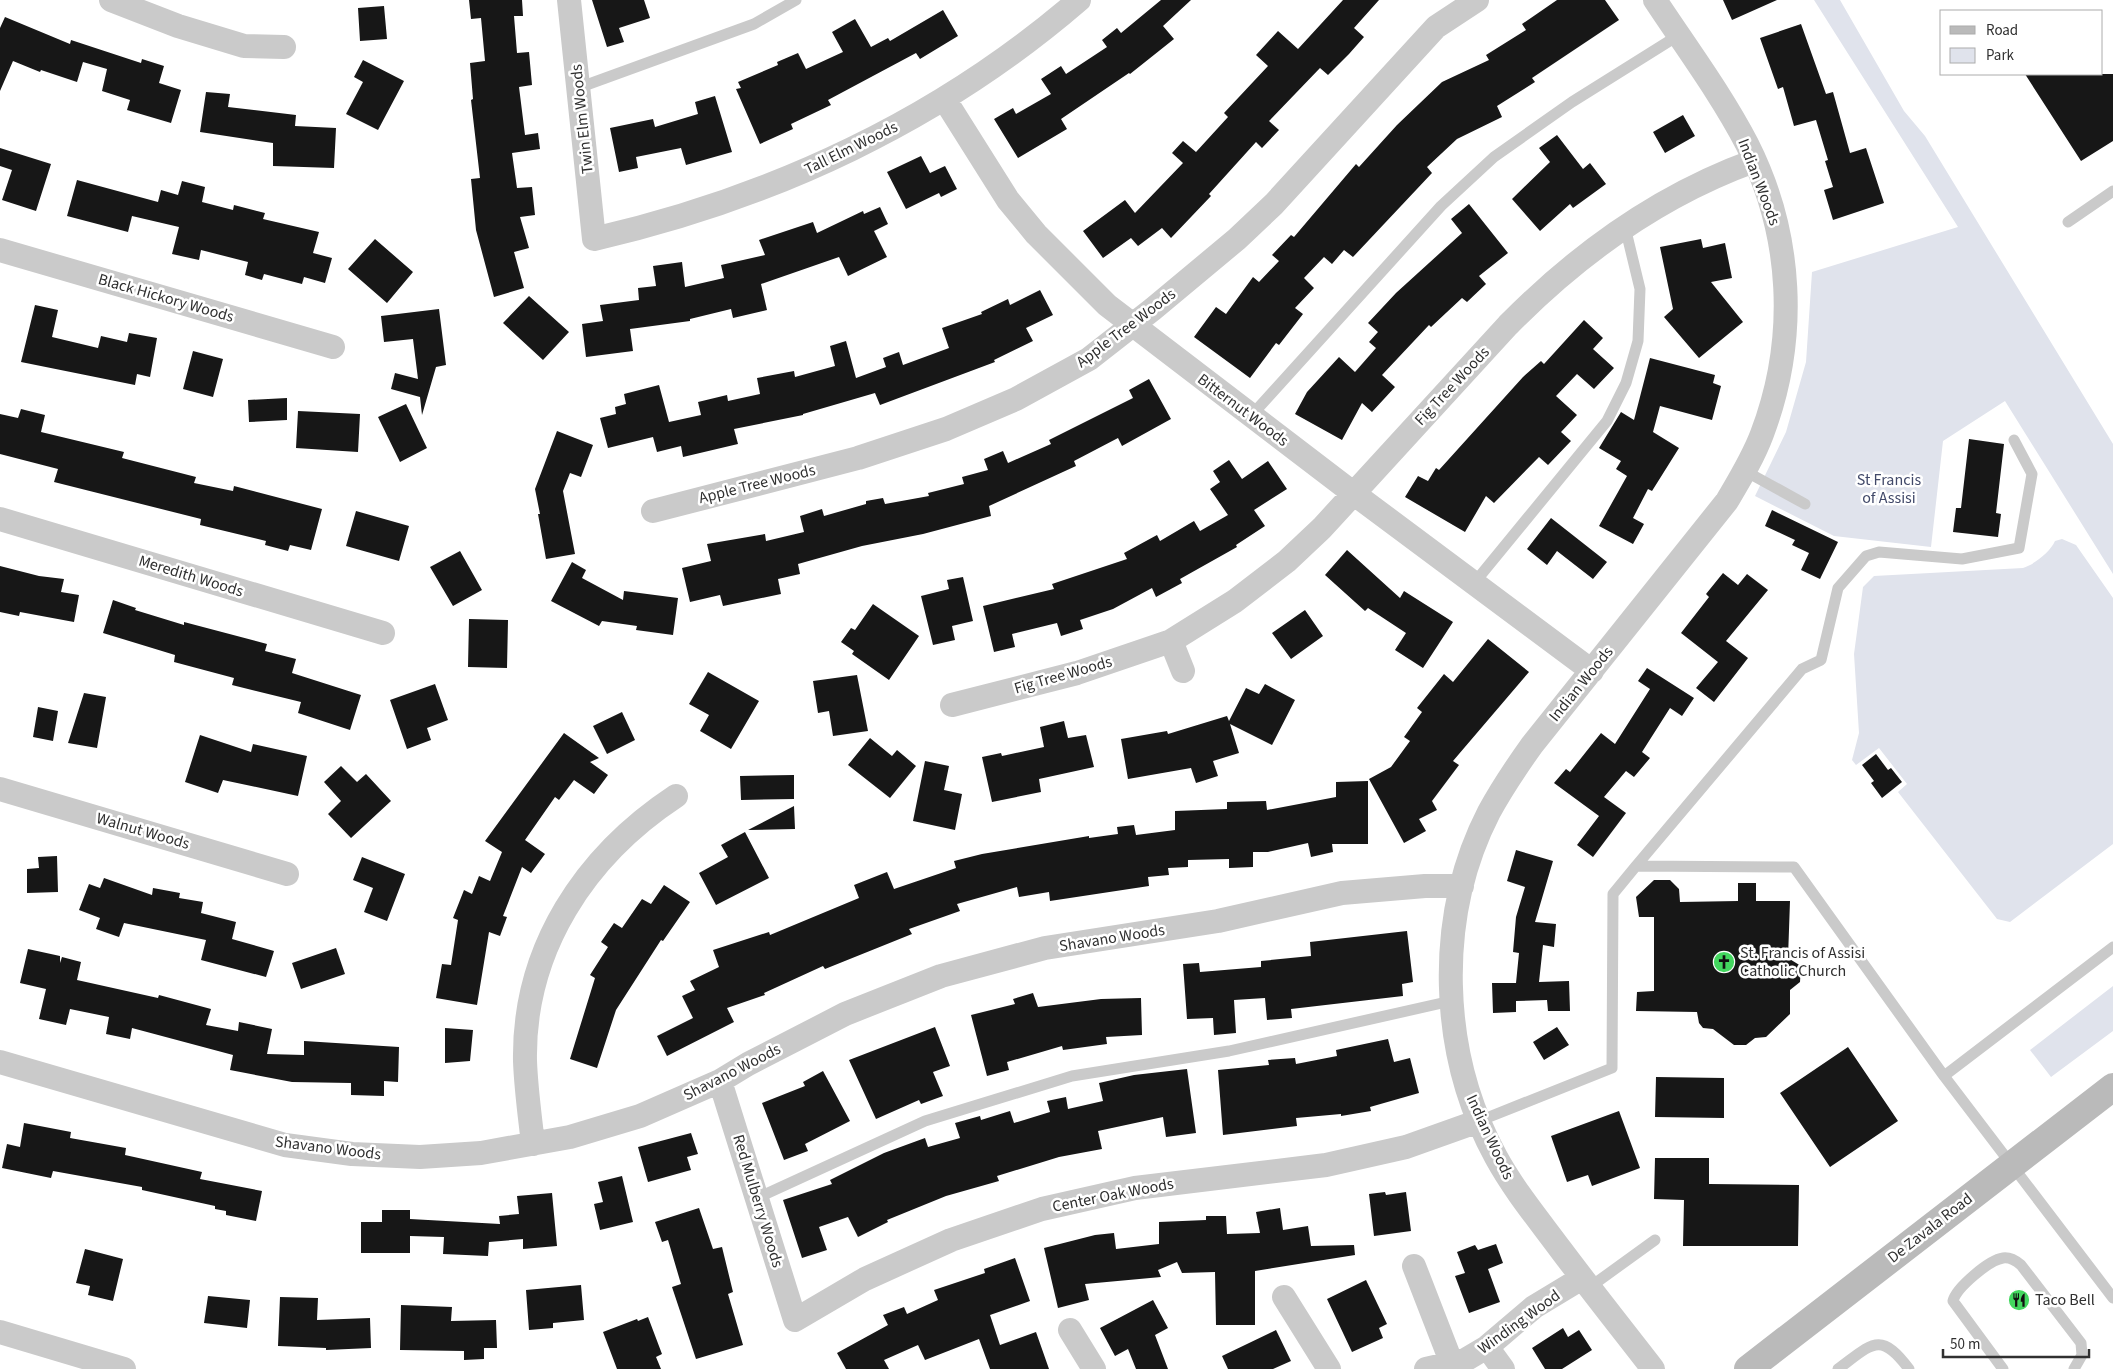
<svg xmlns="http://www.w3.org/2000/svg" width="2113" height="1369" font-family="'Source Sans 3',sans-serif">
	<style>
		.green { fill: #e0e3ec }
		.building { fill: #171717 }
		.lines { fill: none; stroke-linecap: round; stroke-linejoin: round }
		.lane { stroke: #cacaca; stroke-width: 11 }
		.street { stroke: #cacaca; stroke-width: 24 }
		.secondary { stroke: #bababa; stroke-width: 28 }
		.labels { text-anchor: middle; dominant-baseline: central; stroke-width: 5; stroke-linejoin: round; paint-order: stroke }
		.street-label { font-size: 16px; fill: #303030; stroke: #fff }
		.park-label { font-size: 16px; fill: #414969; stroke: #fff }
		.poi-label { font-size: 16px; fill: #303030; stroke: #fff; text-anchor: start }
	</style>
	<rect width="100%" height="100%" fill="#fff"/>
	<path class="green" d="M1814,0H1840L1904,111L1925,136L2113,444V574L2005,401L1943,441L1931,547L1834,536L1755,496L1786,432L1806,362L1812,272L1958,227Z
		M2062,539L2076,545L2113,598V844L2010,922L1997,919L1898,792L1907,784L1879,748L1856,765L1852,760L1859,733L1854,654L1863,587L1874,576L2023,568C2035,564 2050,552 2055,541Z
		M2113,986V1031L2051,1077L2030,1050Z"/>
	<path class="building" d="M469,0H522L523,16H514L517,53L529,52L532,85L519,87L525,135L538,133L540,149L512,153L517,188L532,187L535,215L520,217L529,248L514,252L524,288L494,297L476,230L471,179L480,178L471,100L473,99L470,63L485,61L481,18L471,19Z
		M592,0H644L650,18L619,28L624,42L607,47Z
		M1161,0H1191L1163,26L1174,39L1130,74L1129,73L1061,119L1067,129L1018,158L994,119L1013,108L1016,114L1051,94L1041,79L1061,66L1066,74L1107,47L1102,40L1117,28L1121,33Z
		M1343,0H1379L1354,28L1364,37L1349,54L1328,75L1320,68L1269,121L1279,130L1262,148L1256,142L1209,194L1211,196L1171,238L1162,228L1138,246L1131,238L1103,258L1083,231L1125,200L1135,213L1183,163L1172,153L1183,141L1196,152L1228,117L1224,113L1268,66L1256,55L1278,31L1298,49Z
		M1557,0H1605L1619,20L1532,78L1535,82L1497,106L1502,117L1457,139L1427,167L1432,173L1353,257L1344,250L1332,264L1324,257L1304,278L1314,288L1295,308L1303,314L1279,345L1276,343L1250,378L1194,337L1216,307L1226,314L1253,277L1259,282L1279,261L1272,255L1291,235L1294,237L1356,164L1359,167L1397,125L1442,82L1489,60L1486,55L1526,30L1522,24Z
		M1723,0H1777L1732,20Z
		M384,6L387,39L360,41L358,8Z
		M943,10L958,36L920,59L916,53L828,100L831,105L791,124L793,129L760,144L736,89L741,88L738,82L778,65L777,62L798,53L806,69L843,52L832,32L855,19L871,47L888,38L890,41Z
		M5,17L70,44L71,40L141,63L142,59L164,66L159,83L181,90L171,123L127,110L130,100L102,91L107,69L83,62L77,82L41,70L40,72L13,61L0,91V28Z
		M1801,24L1826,94L1833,92L1850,153L1866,148L1884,203L1833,220L1824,190L1833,187L1825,161L1828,160L1816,120L1794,126L1783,87L1778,89L1760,38Z
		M363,60L404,81L378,130L346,114L363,82L354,77Z
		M2025,74H2113V141L2081,161Z
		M206,92L230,94L228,107L296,115L295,126L336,128L334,168L273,166V143L200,132Z
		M715,96L732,152L686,165L681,148L636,157L638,168L619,172L610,128L653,119L655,127L698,114L695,102Z
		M1683,115L1695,136L1665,153L1653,132Z
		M1557,135L1583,169L1590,163L1606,184L1573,208L1570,204L1540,231L1512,199L1550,162L1539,148Z
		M0,148L51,164L36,211L2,200L12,170L0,166Z
		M921,156L930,173L945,166L957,189L941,197L939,193L906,209L887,172Z
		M77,180L158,202L161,190L178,195L182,181L205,187L202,202L233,210L234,205L265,213L263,219L319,232L313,253L332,258L325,283L304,277L302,284L264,274L262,280L245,275L248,262L201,250L199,260L172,254L179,227L132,216L128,232L67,216Z
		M1469,204L1508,253L1479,276L1486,284L1467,302L1462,298L1431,327L1429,325L1382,375L1395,387L1372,412L1362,403L1342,440L1295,414L1307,392L1339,357L1355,372L1376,348L1369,342L1378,332L1368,323L1396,293L1462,233L1451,219Z
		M880,207L888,224L874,231L887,257L848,276L839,257L761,284L767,310L733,318L731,309L690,319V321L630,329L633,351L586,357L582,324L603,321L600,305L639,300L638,288L656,286L653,266L682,262L685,287L724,278L721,265L765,255L759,240L813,222L817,233L863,211L864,214Z
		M375,239L413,272L387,303L348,269Z
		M1701,239L1703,248L1725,243L1732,278L1711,282L1743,322L1699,358L1664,317L1673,309L1660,247Z
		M1040,290L1053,315L1026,328L1033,341L994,360L995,362L880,405L875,393L803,414V415L734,429L738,444L683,457L681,446L657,452L653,437L608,448L600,418L616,414L615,407L626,404L624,394L659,385L669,422L701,415L698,402L727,395L728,401L760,394L757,378L794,371L795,377L835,366L830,346L846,341L856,378L886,367L883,358L899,352L903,365L949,348L942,328L982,314L981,312L1008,299L1010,305Z
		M529,296L569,332L543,360L503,323Z
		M35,305L58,310L52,337L98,348L101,336L127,342L129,333L157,338L150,377L137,374L135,385L21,362Z
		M439,309L446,365L436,367L422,415L420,397L391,389L395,373L418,379L413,339L384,342L381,316Z
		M1584,320L1603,338L1593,349L1614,368L1594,389L1577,374L1556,396L1577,415L1561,432L1571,441L1548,465L1539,457L1494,503L1486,496L1465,532L1405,497L1418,476L1428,481L1436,468L1439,470L1523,377L1541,361L1544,364Z
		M193,351L223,359L213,397L183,389Z
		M1650,358L1715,375L1713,383L1721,386L1712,420L1660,406L1653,432L1679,448L1652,491L1648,489L1633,518L1644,524L1633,544L1599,526L1627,476L1616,469L1621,461L1599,448L1621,412L1634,420Z
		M1149,379L1171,419L1122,446L1118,438L1074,461L1076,466L989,506L991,516L923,534L862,546L798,564L800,574L778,579L781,594L723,606L720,595L690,602L682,568L711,561L707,544L765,534L766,541L804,532L800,516L822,509L824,516L866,504V501L883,498L885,504L929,496L928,493L964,484L962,477L988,470L984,459L1003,451L1008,463L1051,444L1049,440L1133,398L1129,390Z
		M287,398V420L249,422L248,400Z
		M406,404L427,448L400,462L378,417Z
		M21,409L45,415L41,432L124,452L122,458L196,477L194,483L233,491L234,486L322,509L311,550L290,545L288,551L265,545L266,541L200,525L201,519L54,482L58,469L0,454V414L18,418Z
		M298,411L360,414L358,452L296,448Z
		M557,431L593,445L581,477L570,473L563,491L575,554L546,559L538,514H540L535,489Z
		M1969,439L2004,444L1996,513L2001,514L1998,537L1953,532L1956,508H1961Z
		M1229,460L1242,479L1268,461L1287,489L1254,510L1265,526L1236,545L1237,547L1180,579L1182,583L1156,597L1152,588L1113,609L1080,620L1083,629L1061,636L1057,623L1012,634L1015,647L994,652L983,606L1054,589L1052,584L1127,559L1124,553L1157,535L1160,541L1194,521L1200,531L1228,515L1210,489L1220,482L1213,471Z
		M1772,510L1838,542L1820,579L1801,570L1809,553L1792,545L1795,540L1765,526Z
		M356,511L409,526L399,561L346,546Z
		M1551,518L1607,562L1593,579L1557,551L1547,565L1527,549Z
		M1347,550L1400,598L1404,591L1453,622L1423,668L1395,650L1406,633L1368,608L1365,611L1325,575Z
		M460,551L482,590L453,606L430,567Z
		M572,562L586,570L582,578L623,600L624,591L678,598L673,635L636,630L637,626L602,621L599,626L551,601Z
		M0,566L39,576L64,579L61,592L79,595L74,622L20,612L19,616L0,612Z
		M1723,573L1738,585L1747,574L1768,590L1726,641L1748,658L1714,702L1696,688L1718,662L1681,633L1709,597L1706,594Z
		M963,577L973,621L952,626L955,640L933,645L921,596L949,589L947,580Z
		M113,600L136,608L135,610L184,625V622L267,644L265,651L296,659L292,673L361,695L350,730L298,713L301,702L232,685L234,678L174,662L175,655L103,633Z
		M873,604L919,636L889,680L852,654L854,651L841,642L851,628L855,630Z
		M1305,610L1323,636L1291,659L1272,633Z
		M469,619L508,620L507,668L468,667Z
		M1488,639L1529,672L1453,761L1459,765L1432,801L1437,810L1419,819L1426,831L1404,843L1369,779L1391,767L1410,741L1404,737L1422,712L1417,708L1444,674L1453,682Z
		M1647,668L1694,698L1682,716L1670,708L1642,752L1650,758L1634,777L1626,771L1604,797L1626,813L1593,857L1577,845L1599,816L1554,783L1566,769L1570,772L1601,733L1615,744L1650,689L1638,681Z
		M708,672L759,701L731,749L700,731L709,715L689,704Z
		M857,675L868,731L833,736L829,711L818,713L813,681Z
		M435,684L448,720L427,728L431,740L407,749L390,700Z
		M1265,684L1295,700L1272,745L1230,724L1239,753L1213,761L1218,776L1196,783L1191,768L1128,779L1121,739L1167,731L1168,734L1227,716L1229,721L1246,688L1259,694Z
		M84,693L106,697L97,748L68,743Z
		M38,707L58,711L53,741L33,737Z
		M622,712L635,740L607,754L593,726Z
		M1064,721L1068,738L1086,735L1094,767L1039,779L1041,792L992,802L982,757L1001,753L1002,756L1044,747L1040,727Z
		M564,733L599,758L590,762L608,775L594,794L574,780L559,800L555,797L525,840L545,854L531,873L522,867L503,916L507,917L500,936L489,932L477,1005L436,998L442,964L451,965L458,920L453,918L464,890L472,894L479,876L490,881L502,852L485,841Z
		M200,735L251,752L253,744L307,756L298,796L223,780L218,793L185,782Z
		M870,738L892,756L897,750L916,766L890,798L848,765Z
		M1876,754L1888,770L1891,768L1902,782L1882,798L1871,783L1874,781L1862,765Z
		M925,761L949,766L944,790L962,794L955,830L913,821Z
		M341,766L357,782L366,774L391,801L351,838L328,814L341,801L324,782Z
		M794,775V799L741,800L740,776Z
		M1368,781V844H1332L1333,852L1311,857L1308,843L1268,852H1253V867L1229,868V859L1188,860V867L1168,868L1169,875L1148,877L1149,886L1050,901L1049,892L1019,897L1017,887L957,904L960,911L909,929L912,934L825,969L823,966L764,993L765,995L727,1008L734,1022L667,1056L657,1036L693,1018L682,996L695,990L690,981L719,967L713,950L769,932L770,935L859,898L854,885L887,872L894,889L956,868L954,861L982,854L1089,836V838L1118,834L1117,827L1134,825L1136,835L1175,830V811L1227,809V802L1266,801L1267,810L1336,797V782Z
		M794,806L795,829L748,830Z
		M745,832L769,878L716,905L699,873L728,857L721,845Z
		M1516,850L1553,861L1535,922L1556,924L1554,947L1543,945L1539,982L1569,981L1570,1011H1548L1547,1000L1516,1001V1012L1493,1013L1492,983H1516L1519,953L1513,952L1516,917L1525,887L1507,881Z
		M57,856L58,892L27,893V869L39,868L38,857Z
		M362,857L405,874L387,921L364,912L373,888L353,880Z
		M104,878L152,895L153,888L180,893L179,898L203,902L201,913L236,922L232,939L274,951L266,977L201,960L206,940L124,923L119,937L96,929L100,918L79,910L89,884L100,888Z
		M1654,880H1670L1679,889L1680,902L1738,901V883H1756V901H1790L1788,958L1801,966L1800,982L1790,990V1014L1766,1037L1755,1038L1746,1045H1734L1713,1029L1703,1028L1699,1023L1697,1012L1636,1011L1637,992L1654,991V917H1639L1636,897Z
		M664,885L690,902L663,941L661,940L616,1010L597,1068L570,1059L595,978L590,975L608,947L601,942L614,923L622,928L642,899L651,904Z
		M1407,931L1413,982L1402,984L1403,996L1291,1009L1292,1018L1267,1020L1265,998L1234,1000L1236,1033L1214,1035L1213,1018L1187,1019L1183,964L1199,963L1200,972L1261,967V961L1311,956L1310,942Z
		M336,948L345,974L301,989L292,963Z
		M28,949L60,956V963L62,957L81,962L77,980L158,998L159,995L211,1009L206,1025L238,1031L239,1022L272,1029L267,1054L304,1055V1041L399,1047L398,1082L384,1081V1096L351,1095V1083L292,1082L230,1070L233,1055L132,1028L130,1039L106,1034L109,1017L70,1009L66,1025L39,1019L46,989L20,983Z
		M1033,993L1038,1007L1101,999L1141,998L1142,1035L1106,1037L1107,1044L1063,1050L1062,1046L1007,1062L1009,1070L987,1076L971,1015L1015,1004L1013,999Z
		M935,1027L950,1066L933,1072L943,1096L921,1104L919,1100L876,1119L849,1060Z
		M1557,1027L1569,1045L1544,1060L1533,1042Z
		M445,1028L473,1030L470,1061L445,1063Z
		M1388,1039L1394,1062L1410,1058L1419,1093L1370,1107L1371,1111L1341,1116V1114L1296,1118L1297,1126L1223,1135L1218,1070L1269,1065L1268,1060L1295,1058L1296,1064L1337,1056L1336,1050Z
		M1848,1047L1898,1121L1830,1167L1780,1093Z
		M1187,1069L1196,1133L1166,1137L1163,1117L1098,1131L1102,1149L1059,1157L997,1176L999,1181L946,1196L887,1220L888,1222L858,1237L848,1217L819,1227L827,1250L802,1258L783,1200L832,1184L830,1180L884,1153L925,1138L928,1147L960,1138L955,1123L980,1116L981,1120L1010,1111L1014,1123L1050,1112L1047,1101L1066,1097L1068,1109L1103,1101L1099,1083L1134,1075Z
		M823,1071L850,1121L805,1144L808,1151L784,1160L762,1103L805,1086L803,1082Z
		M1656,1077L1724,1078V1118L1655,1117Z
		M1619,1111L1640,1168L1592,1186L1588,1175L1567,1182L1551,1136Z
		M24,1123L71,1132L70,1138L126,1148L125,1155L202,1172L200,1179L262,1191L256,1221L226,1215V1211L215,1209V1206L142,1190V1187L53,1171L51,1178L2,1168L7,1144L20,1147Z
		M691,1133L698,1154L687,1157L691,1170L648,1182L638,1147Z
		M1655,1158H1709V1184L1799,1185L1798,1246H1683L1684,1200L1654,1199Z
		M622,1176L633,1222L600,1230L594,1204L603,1202L598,1182Z
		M1385,1192L1386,1195L1406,1192L1411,1231L1374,1236L1369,1194Z
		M552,1193L557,1246L523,1249V1239L489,1242L488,1256L443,1254L444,1237L410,1236V1253H361V1222H382V1210H410V1219L500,1224L499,1216L519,1214L517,1196Z
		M699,1208L713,1249L722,1247L733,1292L728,1294L743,1345L696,1359L672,1287L681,1284L668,1240L662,1242L655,1222Z
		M1280,1208L1283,1230L1308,1226L1311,1246L1354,1245L1355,1255L1255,1271V1325H1216L1215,1272L1182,1273L1177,1262L1158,1270L1161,1277L1085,1284L1089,1300L1058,1308L1044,1248L1095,1235L1114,1233L1116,1249L1159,1244V1222L1206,1220V1216H1226L1227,1234L1260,1233L1256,1212Z
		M1496,1244L1503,1263L1488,1269L1500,1302L1469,1313L1455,1276L1465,1273L1457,1252L1475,1245L1478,1250Z
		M85,1249L123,1259L113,1301L88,1295L90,1286L76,1283Z
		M1015,1258L1030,1301L990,1315L1000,1345L1036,1332L1049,1369H990L979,1339L925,1360L918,1345L884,1360L889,1369H846L837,1353L888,1325L883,1315L904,1307L907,1314L938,1300L934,1290L985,1273L984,1269Z
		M1366,1280L1387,1324L1379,1328L1383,1338L1352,1352L1327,1299Z
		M581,1285L584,1320L553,1323V1328L529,1330L526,1290Z
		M208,1296L250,1300L247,1328L204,1323Z
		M280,1297L318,1298L317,1320L370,1318L371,1348L326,1350V1348L278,1346Z
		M1153,1300L1168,1328L1155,1335L1168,1369H1136L1128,1349L1115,1356L1100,1328Z
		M401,1305L452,1307L451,1321L496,1320L497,1348H484V1359L464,1360V1351L400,1350Z
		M648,1317L662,1354L656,1357L661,1369H617L603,1332L637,1319L638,1321Z
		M1563,1328L1568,1337L1579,1330L1592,1350L1562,1369H1545L1532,1348Z
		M1276,1330L1291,1361L1273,1369H1228L1222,1356Z"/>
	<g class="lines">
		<path class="lane" d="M578,88L754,24L796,0
			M2068,222L2113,191
			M1251,416L1441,206L1494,157L1572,102L1679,35
			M1745,471L1805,504
			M1475,582L1607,421L1626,383L1638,341L1640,289L1625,227
			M1636,866L1802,669L1821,660L1838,588L1866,556L1879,552L1962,559L2019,548L2032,474L2014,440
			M1944,1076L2113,1298
			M1479,1121L1612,1068L1613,894L1636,866L1794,867L1944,1076L2113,947
			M757,1198L925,1121L1072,1076L1229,1051L1451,1001
			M1590,1287L1655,1240
			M1838,1369C1872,1344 1880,1330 1909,1369
			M2003,1369L1953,1301C1956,1288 1989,1260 2003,1258C2010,1257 2015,1260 2021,1265L2081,1343L2082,1355L2074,1369"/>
		<path class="street" d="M111,0L178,26L244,46L284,47
			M569,0L594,239C773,198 940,120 1079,0
			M945,100L1008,200L1036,234L1107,305L1353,493L1592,671
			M0,250L333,347
			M653,511L858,458L946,429L1016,399L1089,359L1153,309L1237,239L1274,204L1436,27L1477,0
			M0,519L383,633
			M1171,641L1183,671
			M952,705L1077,673L1171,641L1235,601L1287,561L1322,528L1508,325C1578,254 1660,195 1754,161
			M0,789L287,874
			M0,1062L285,1145L352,1154L420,1157L481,1153L570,1137L640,1116L720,1081L748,1064L845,1014L941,976L1045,948L1218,921L1342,893L1425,886H1462
			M720,1081L795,1320L865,1279L951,1240L1042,1209L1135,1188L1326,1165L1406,1147L1479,1121
			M533,1144C530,1117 526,1089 525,1061C523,949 585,856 676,796
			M1414,1266L1452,1364
			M1284,1297L1329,1369
			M1070,1330L1094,1369
			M0,1332L124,1369
			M1487,1347L1503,1369
			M1426,1369L1465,1360L1487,1347L1534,1307L1582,1278
			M1653,1369C1622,1329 1591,1290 1561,1250C1538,1219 1514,1190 1496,1157C1439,1053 1435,917 1489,812C1502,788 1517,766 1532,745L1727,501C1740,479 1753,458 1762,434C1798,339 1793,235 1747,144C1721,94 1686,47 1655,0"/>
		<path class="secondary" d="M1748,1369L2113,1087"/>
	</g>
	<defs>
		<g id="church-disc" transform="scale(1.125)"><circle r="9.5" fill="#43d75f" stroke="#fff"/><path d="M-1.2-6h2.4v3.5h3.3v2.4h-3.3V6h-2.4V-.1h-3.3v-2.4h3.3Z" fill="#111"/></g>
		<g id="restaurant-disc" transform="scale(1.125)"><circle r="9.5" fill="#43d75f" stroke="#fff"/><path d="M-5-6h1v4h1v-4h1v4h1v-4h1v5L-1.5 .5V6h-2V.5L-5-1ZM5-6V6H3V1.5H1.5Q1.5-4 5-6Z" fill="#111"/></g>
	</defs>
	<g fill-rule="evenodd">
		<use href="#church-disc" x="1724" y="962"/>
		<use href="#restaurant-disc" x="2019" y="1300"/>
	</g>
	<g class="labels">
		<g class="street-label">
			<text transform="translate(582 119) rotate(-96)">Twin Elm Woods</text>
			<text transform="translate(851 148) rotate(-26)">Tall Elm Woods</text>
			<text transform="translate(1759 182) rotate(69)">Indian Woods</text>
			<text transform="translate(166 298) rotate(16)">Black Hickory Woods</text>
			<text transform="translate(1126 328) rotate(-37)">Apple Tree Woods</text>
			<text transform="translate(1452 386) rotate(-47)">Fig Tree Woods</text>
			<text transform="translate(1243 410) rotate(37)">Bitternut Woods</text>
			<text transform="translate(757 484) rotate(-14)">Apple Tree Woods</text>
			<text transform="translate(191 576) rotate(17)">Meredith Woods</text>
			<text transform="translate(1063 675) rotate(-16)">Fig Tree Woods</text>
			<text transform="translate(1581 684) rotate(-51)">Indian Woods</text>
			<text transform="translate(143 831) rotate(16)">Walnut Woods</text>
			<text transform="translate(1112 938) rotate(-9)">Shavano Woods</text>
			<text transform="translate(732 1072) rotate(-27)">Shavano Woods</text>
			<text transform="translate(1490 1137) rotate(65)">Indian Woods</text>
			<text transform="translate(328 1148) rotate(7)">Shavano Woods</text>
			<text transform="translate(1113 1195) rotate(-11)">Center Oak Woods</text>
			<text transform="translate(758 1201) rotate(73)">Red Mulberry Woods</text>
			<text transform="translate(1930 1228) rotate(-38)">De Zavala Road</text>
			<text transform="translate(1519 1322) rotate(-36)">Winding Wood</text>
		</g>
		<g class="park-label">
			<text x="1889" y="480">St Francis<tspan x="1889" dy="18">of Assisi</tspan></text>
		</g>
		<g class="poi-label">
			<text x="1740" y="953">St. Francis of Assisi<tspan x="1740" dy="18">Catholic Church</tspan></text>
			<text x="2035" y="1300">Taco Bell</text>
		</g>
	</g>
	<rect x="1940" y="10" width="162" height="65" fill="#ffffff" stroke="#acacac"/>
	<rect x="1950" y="26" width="25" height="8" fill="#bababa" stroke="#acacac"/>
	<text x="1986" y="35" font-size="15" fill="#303030">Road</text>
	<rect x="1950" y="48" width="25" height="15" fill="#e0e3ec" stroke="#acacac"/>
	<text x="1986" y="60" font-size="15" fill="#303030">Park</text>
	<path d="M1943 1349v8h146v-8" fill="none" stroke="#303030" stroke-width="2.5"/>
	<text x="1950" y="1349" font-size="15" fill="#303030" stroke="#ffffff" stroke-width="4" paint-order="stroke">50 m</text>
</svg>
